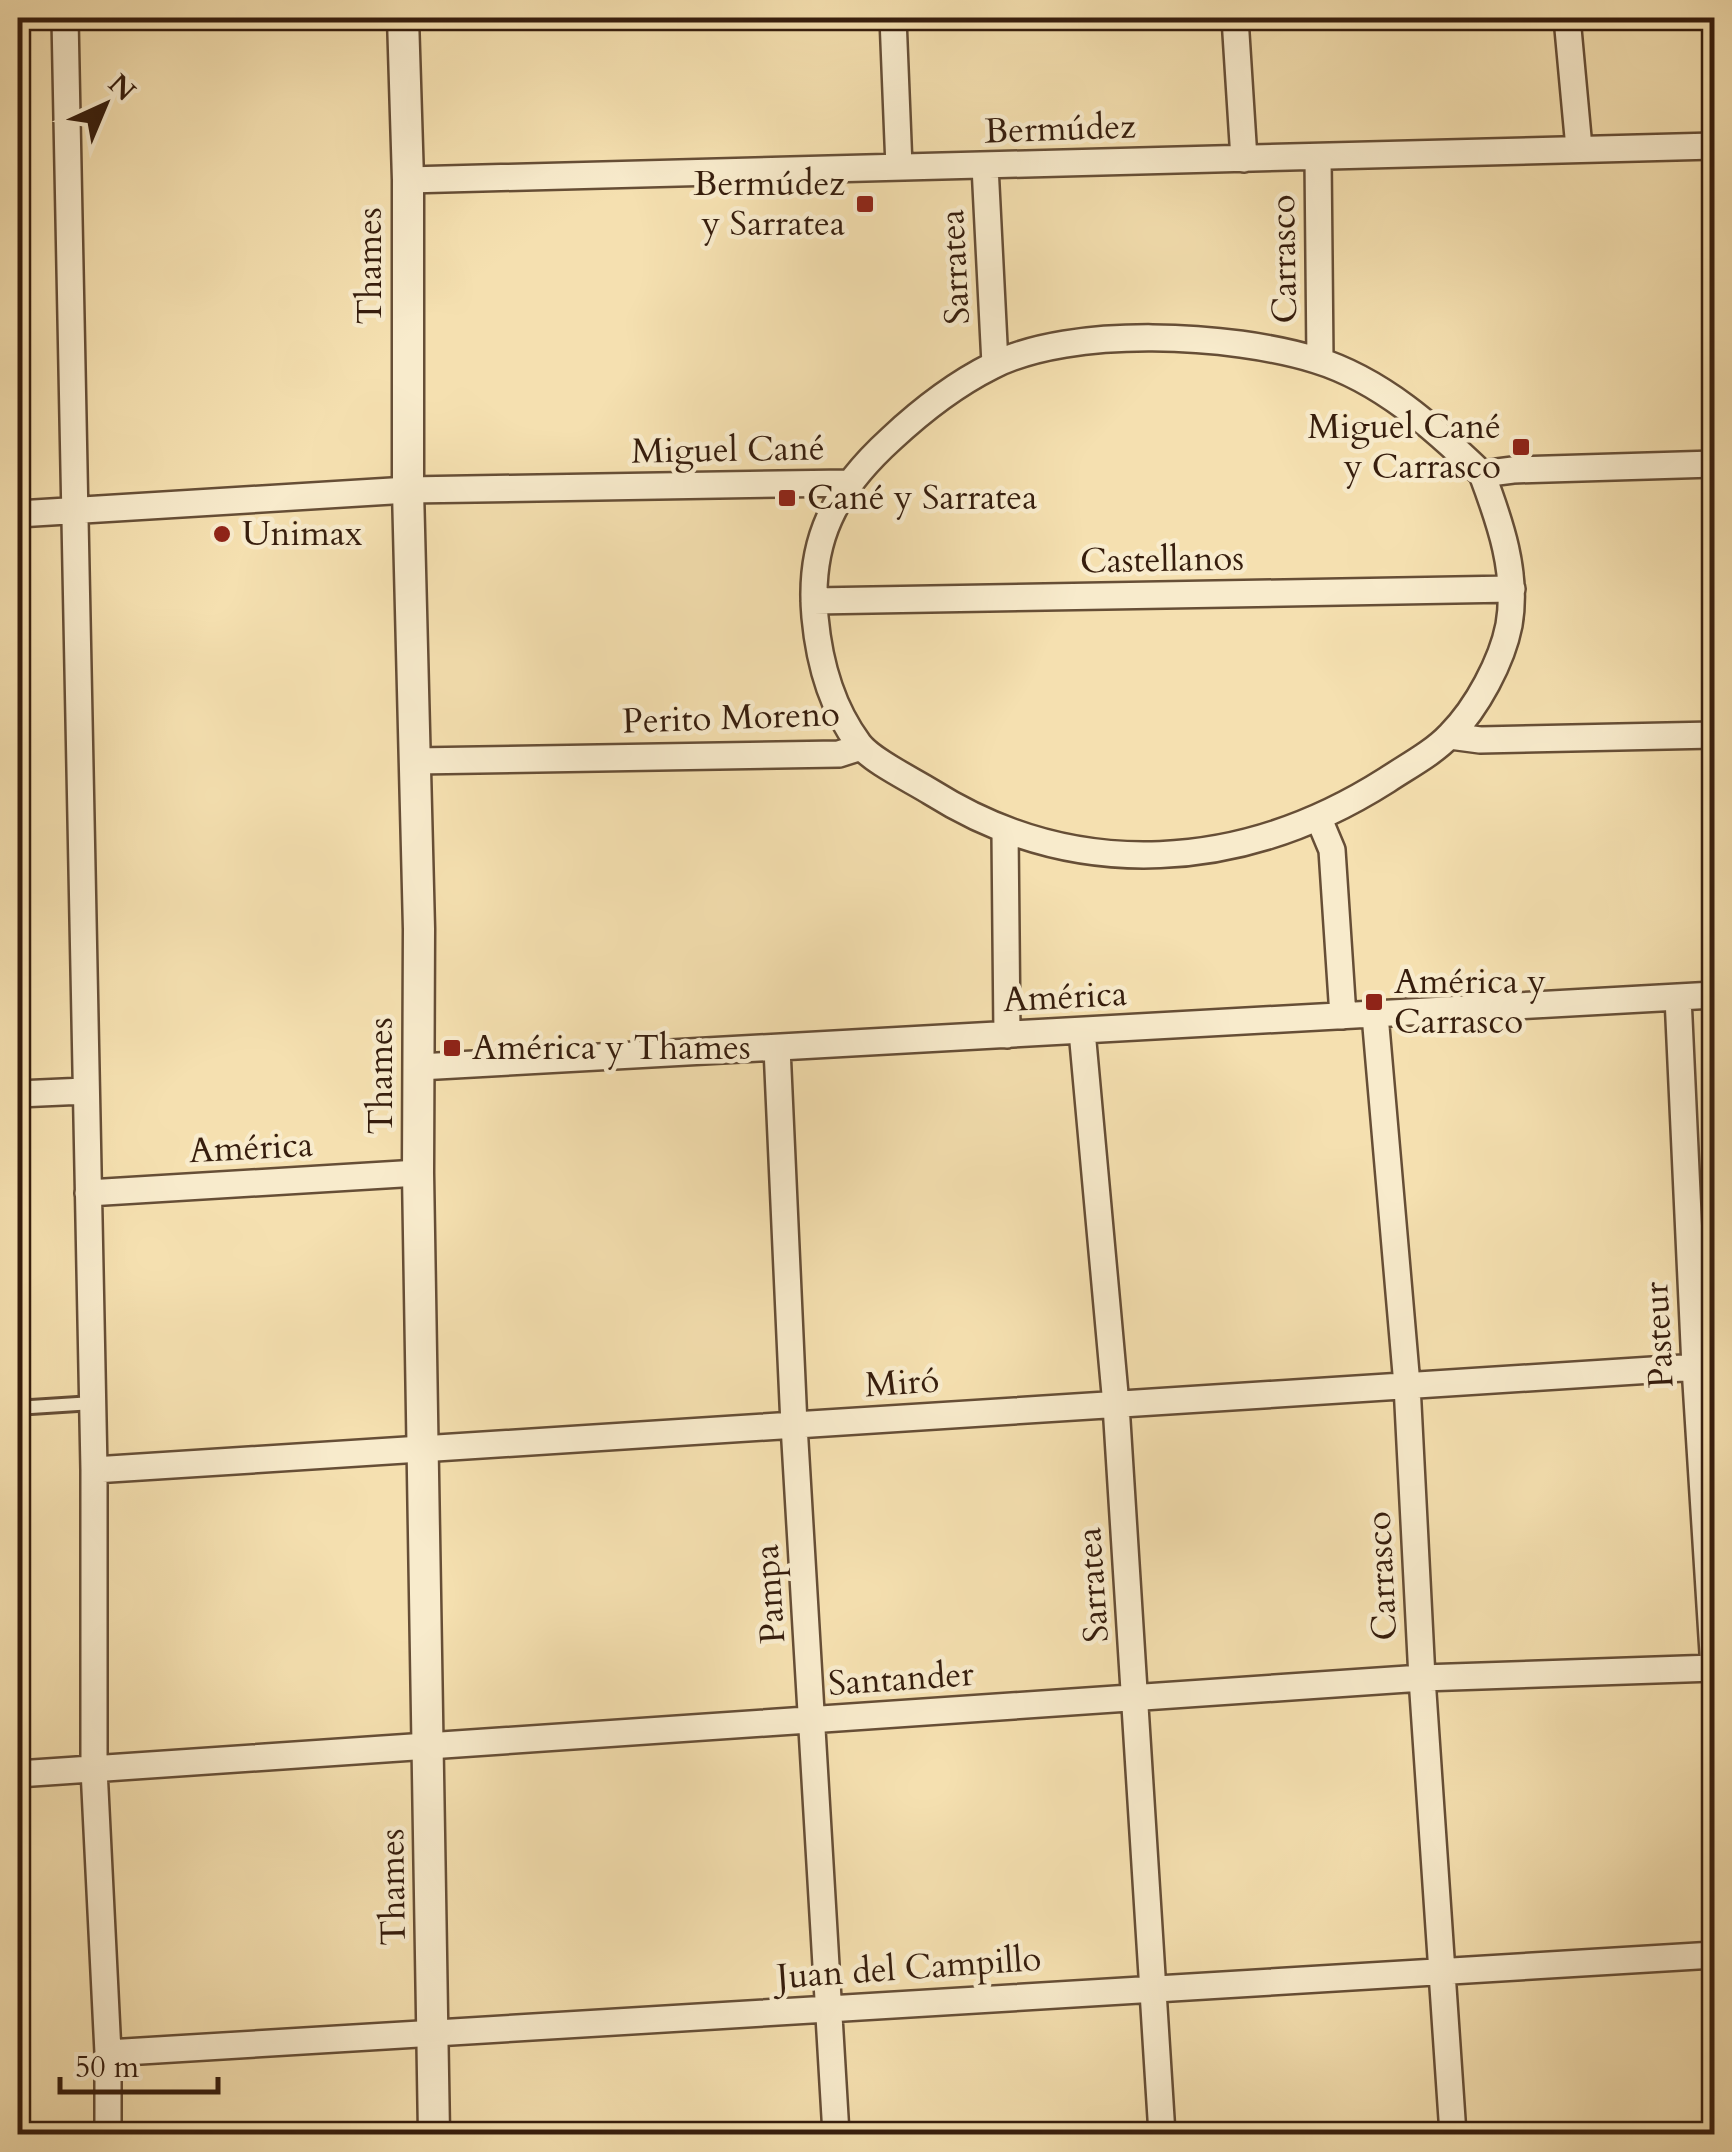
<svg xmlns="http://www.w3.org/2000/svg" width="1732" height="2152" font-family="Cardo,serif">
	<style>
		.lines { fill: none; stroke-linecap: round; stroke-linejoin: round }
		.service-casing { stroke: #664e36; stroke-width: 18 }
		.minor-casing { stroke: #664e36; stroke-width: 30 }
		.tertiary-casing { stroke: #664e36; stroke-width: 35 }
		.service { stroke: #f8ebcc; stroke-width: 12 }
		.minor { stroke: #f8ebcc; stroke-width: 25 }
		.tertiary { stroke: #f8ebcc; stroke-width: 30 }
		.poi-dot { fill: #8f2418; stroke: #f8ebcc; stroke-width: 4 }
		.labels { text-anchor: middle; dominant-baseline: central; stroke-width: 9; stroke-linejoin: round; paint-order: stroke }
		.street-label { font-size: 35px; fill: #361d0d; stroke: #f8ebcc }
		.poi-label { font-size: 35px; fill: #361d0d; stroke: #f8ebcc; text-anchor: start }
	</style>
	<rect width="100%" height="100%" fill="#f5e0b0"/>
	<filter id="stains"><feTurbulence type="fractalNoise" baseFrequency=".002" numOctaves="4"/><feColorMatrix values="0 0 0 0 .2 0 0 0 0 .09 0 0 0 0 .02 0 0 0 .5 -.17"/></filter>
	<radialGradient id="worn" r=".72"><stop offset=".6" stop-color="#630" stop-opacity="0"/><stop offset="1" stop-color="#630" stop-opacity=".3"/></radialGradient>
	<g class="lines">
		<g class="service-casing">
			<path id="service" d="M18,1404L31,1407L93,1403"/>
		</g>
		<g class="minor-casing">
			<path id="minor" d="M65,18L94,1470V1769L108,2053V2134
				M893,18L899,167
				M1235,18L1244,159
				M1567,18L1579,148
				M1318,157L1320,361
				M985,166L995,364
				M408,180L1714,146
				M1482,474C1500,522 1518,573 1509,625C1502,661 1477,708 1450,735C1433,753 1408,766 1387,780C1244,871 1077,884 931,792C912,780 872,761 859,744C832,708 819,661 815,617C808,540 835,490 891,439C922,410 954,385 992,366C1072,325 1232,334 1316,360C1381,380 1434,428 1482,474L1513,470L1714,464
				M18,514L408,490L847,483
				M814,601L1512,589
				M1450,736L1480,740L1714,735
				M415,761L839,754L861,747
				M1319,819L1332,850L1343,1016
				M1005,832L1007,1035
				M1678,997L1695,1367L1714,1669
				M1375,1015L1407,1385L1422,1678L1453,2134
				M1082,1031L1116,1405L1162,2134
				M777,1048L794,1425L836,2134
				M419,1067L1714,995
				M18,1094L85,1091
				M88,1193L418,1173
				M94,1470L1714,1366
				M18,1774L1422,1678L1714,1668
				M108,2053L1714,1955"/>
		</g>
		<g class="tertiary-casing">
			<path id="tertiary" d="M403,18L408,180V490L419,929L418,1173L434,2134"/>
		</g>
		<use href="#service" class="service"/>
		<use href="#minor" class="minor"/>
		<use href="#tertiary" class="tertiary"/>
	</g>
	<g class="poi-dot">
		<rect x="855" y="194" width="20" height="20" rx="5"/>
		<rect x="1511" y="437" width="20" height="20" rx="5"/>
		<rect x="777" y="488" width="20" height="20" rx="5"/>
		<circle cx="222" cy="534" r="10"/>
		<rect x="1364" y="992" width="20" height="20" rx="5"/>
		<rect x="442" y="1038" width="20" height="20" rx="5"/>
	</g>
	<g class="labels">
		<g class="street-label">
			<text transform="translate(1060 129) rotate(-2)">Bermúdez</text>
			<text transform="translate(1284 259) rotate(-91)">Carrasco</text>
			<text transform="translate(370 266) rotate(-90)">Thames</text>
			<text transform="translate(955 267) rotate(-93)">Sarratea</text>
			<text transform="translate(728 450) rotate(-1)">Miguel Cané</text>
			<text transform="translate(1162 560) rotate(-1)">Castellanos</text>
			<text transform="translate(731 718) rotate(-2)">Perito Moreno</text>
			<text transform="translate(1065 997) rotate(-3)">América</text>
			<text transform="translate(381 1076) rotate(-90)">Thames</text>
			<text transform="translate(251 1148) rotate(-3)">América</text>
			<text transform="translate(1659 1335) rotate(-93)">Pasteur</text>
			<text transform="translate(902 1383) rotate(-4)">Miró</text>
			<text transform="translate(1382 1576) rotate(-93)">Carrasco</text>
			<text transform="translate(1093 1585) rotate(-94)">Sarratea</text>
			<text transform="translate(770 1594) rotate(-94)">Pampa</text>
			<text transform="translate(901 1679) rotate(-4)">Santander</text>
			<text transform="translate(393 1887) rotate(-91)">Thames</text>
			<text transform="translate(909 1968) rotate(-4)">Juan del Campillo</text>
		</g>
		<g class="poi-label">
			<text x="845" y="184" text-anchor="end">Bermúdez<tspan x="845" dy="40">y Sarratea</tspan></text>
			<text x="1501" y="427" text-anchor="end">Miguel Cané<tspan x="1501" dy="40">y Carrasco</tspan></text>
			<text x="807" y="498">Cané y Sarratea</text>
			<text x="242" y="534">Unimax</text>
			<text x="1394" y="982">América y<tspan x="1394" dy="40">Carrasco</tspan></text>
			<text x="472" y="1048">América y Thames</text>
		</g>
	</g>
	<rect width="1732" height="2152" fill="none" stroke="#f5e0b0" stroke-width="60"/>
	<rect x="20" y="20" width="1692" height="2112" fill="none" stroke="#361d0d" stroke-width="5"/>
	<rect x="30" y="30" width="1672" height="2092" fill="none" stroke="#361d0d" stroke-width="2.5"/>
	<g transform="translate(105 105) rotate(44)" stroke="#f8ebcc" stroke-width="8" paint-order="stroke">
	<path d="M0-8L18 38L0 25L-18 38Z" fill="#361d0d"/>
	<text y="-15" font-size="28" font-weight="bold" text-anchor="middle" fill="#361d0d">N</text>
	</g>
	<path d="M60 2077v15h158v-15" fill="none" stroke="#361d0d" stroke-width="5"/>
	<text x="75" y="2077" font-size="30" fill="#361d0d" stroke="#f8ebcc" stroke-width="8" paint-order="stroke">50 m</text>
	<rect width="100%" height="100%" filter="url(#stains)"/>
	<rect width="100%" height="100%" fill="url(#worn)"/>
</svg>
